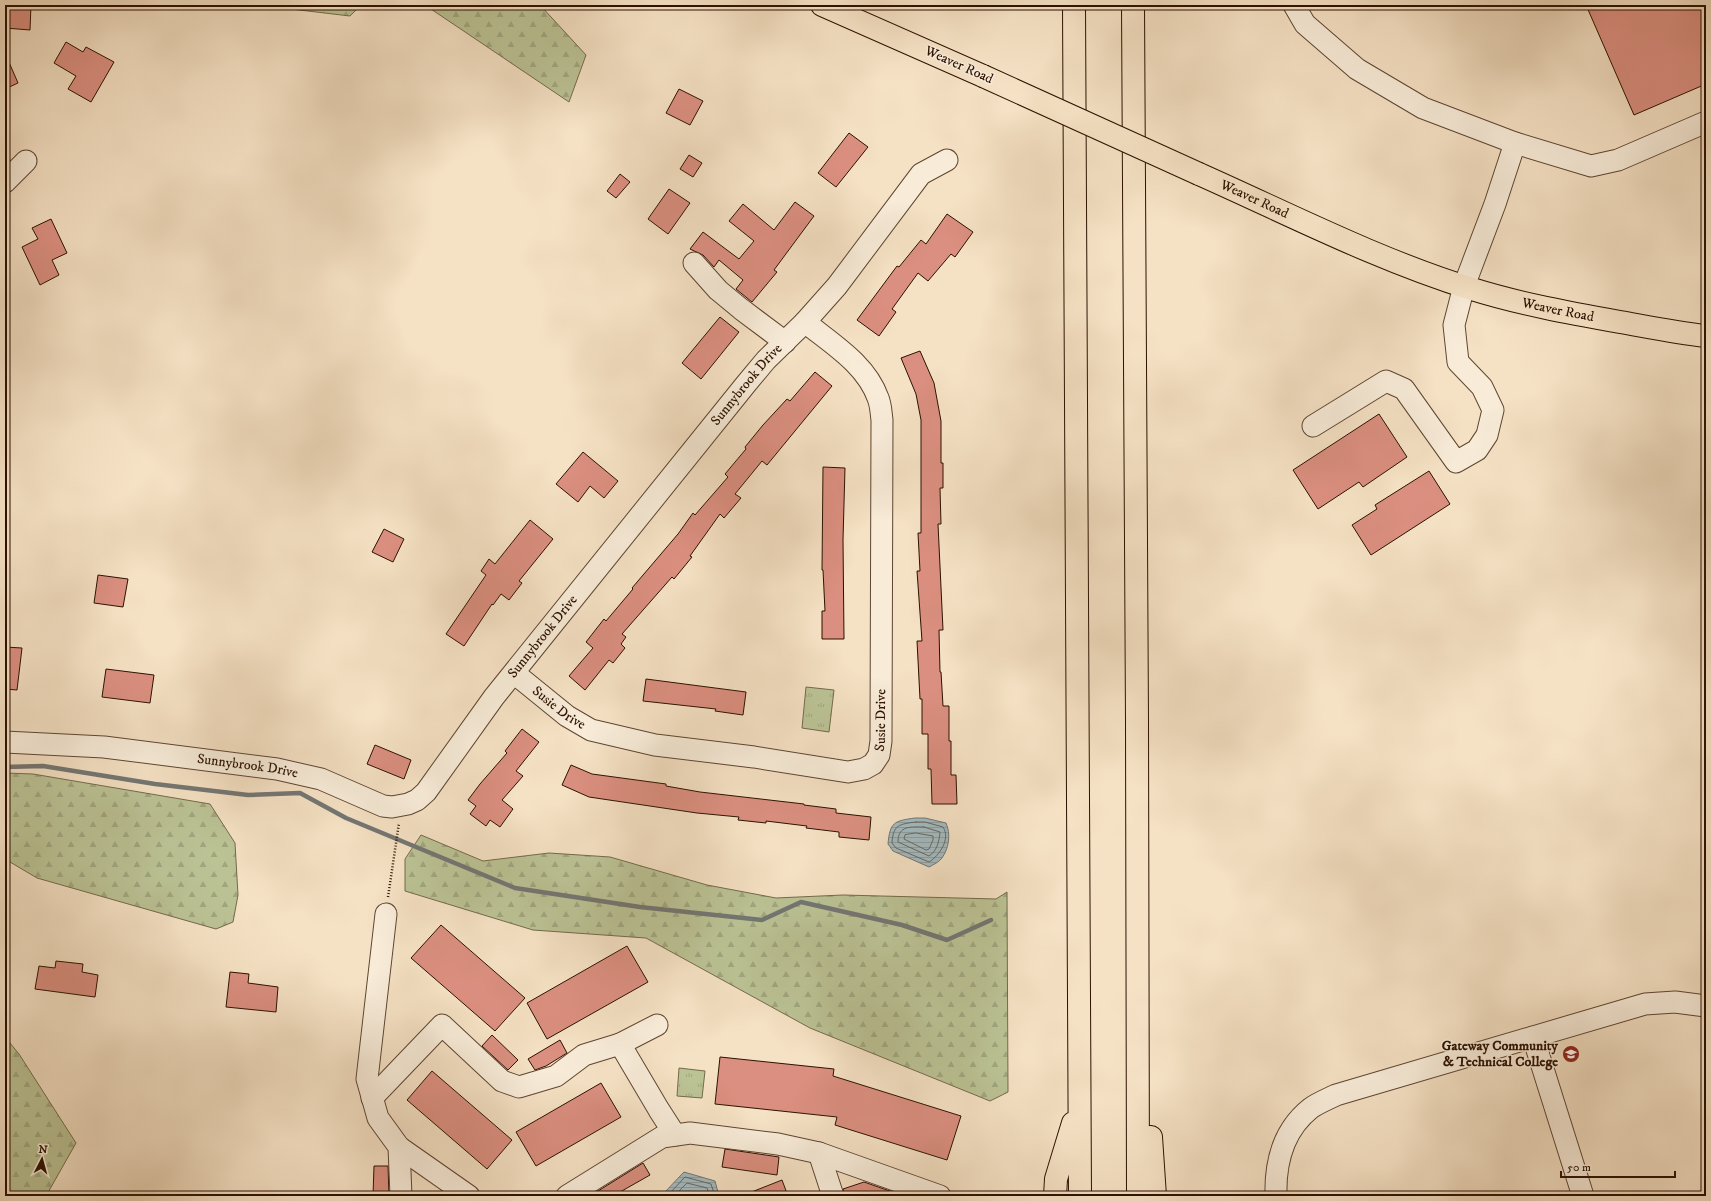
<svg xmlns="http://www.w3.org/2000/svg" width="1711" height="1201" font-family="'IM FELL DW Pica',serif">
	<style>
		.forest { fill: url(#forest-firs); stroke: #746a4a }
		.park { fill: url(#park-tufts); stroke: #746a4a }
		.water { fill: url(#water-rules); stroke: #737673 }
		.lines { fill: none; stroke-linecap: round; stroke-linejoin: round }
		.shore { stroke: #686660; stroke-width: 1 }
		.stream { stroke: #737673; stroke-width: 4.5 }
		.building { fill: #db8f80; stroke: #2c1100 }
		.minor-casing { stroke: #5e4531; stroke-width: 23 }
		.major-casing { stroke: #2c1100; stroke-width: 24 }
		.highway-casing { stroke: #2c1100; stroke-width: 24 }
		.path { stroke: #2c1100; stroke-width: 2.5; stroke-dasharray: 1 2; stroke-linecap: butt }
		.minor { stroke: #f8ecd9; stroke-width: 21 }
		.major { stroke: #f5e1c4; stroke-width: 22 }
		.highway { stroke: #f5e1c4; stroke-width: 22 }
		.major-bridge-casing { stroke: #2c1100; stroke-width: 24; stroke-linecap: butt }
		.major-bridge { stroke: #f5e1c4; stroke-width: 22 }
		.labels { text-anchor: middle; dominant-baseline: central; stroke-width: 3; stroke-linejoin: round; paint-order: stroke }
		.street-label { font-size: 14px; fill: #2c1100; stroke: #f8ecd9 }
		.poi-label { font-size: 14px; font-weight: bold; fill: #2c1100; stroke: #f8ecd9; text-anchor: end }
	</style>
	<defs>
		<pattern id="forest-firs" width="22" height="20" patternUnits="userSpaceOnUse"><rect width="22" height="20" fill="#bbc395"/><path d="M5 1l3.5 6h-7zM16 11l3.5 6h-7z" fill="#a1a67f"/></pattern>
		<pattern id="park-tufts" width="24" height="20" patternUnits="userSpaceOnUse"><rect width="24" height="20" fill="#bbc395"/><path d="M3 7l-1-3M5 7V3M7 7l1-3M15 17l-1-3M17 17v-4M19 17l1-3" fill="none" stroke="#a1a67f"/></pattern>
		<pattern id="water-rules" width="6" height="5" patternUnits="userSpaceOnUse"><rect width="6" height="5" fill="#a3bac0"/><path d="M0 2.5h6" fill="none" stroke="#8c9fa3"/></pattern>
	</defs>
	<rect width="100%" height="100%" fill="#f5e1c4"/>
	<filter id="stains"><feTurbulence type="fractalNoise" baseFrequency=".005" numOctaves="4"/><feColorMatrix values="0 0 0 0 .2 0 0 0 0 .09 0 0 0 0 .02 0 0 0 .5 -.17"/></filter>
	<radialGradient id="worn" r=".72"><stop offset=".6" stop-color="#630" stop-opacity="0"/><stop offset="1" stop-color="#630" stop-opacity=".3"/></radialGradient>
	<path class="forest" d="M257,5H361L350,16Z
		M425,5H540L586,55L569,102Z
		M5,773L33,774L210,804L235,843L238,895L233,922L216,929L37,878L5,859Z
		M421,835L483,861L549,853L610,857L707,885L776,898L843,895L996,899L1007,892L1008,1092L990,1101L810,1028L646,938L533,930L405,891V859Z
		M5,1037L19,1054L76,1143L46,1196H5Z"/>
	<path class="park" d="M806,687L834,690L829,732L802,728Z
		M679,1068L705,1071L702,1098L677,1096Z"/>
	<path class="water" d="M915,818H925L946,823C951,834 949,848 942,858C939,862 933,865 929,867L893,851L888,844C890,822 894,821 915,818Z
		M684,1172L715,1181L719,1196H666L664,1193Z"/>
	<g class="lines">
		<path class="shore" d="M916,822H925L943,827C951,839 939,856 929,862L896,848L892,843C893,825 899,824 916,822Z
			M924,827L940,832C939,842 937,851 929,856L898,842C898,825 911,827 924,827Z
			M916,833L933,836V840L929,849L926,850L904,839L905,835Z
			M669,1196L670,1193L685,1177L711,1184L715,1196
			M674,1196L687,1183L707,1188L710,1196"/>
		<path class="stream" d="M5,767L43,766L155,784L248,795L300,793L346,818L515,888L640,907L762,920L801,902L902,925L947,940L991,920"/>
	</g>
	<path class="building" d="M5,5H31L30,30L5,28Z
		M1586,5H1706V84L1634,115Z
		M66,42L83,52L86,47L114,62L91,102L68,89L76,76L54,63Z
		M5,53L18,83L5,89Z
		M679,89L703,101L690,125L666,113Z
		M849,133L868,147L836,187L818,173Z
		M689,155L702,163L693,177L680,169Z
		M620,174L630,182L616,198L607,191Z
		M669,189L690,203L668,234L648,219Z
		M795,202L814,216L774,270L777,272L752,302L736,289L743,280L719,260L714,267L703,255L690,249L703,232L739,259L754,241L729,221L743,204L774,230Z
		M947,214L973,232L955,257L951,254L928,281L918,273L892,309L896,312L879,336L857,320L897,266L899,267L921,240L926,244Z
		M51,219L67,253L52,260L59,275L40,285L22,247L38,239L32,228Z
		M720,317L739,332L701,379L682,363Z
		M920,351L934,383L941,421V463H943V488H940L941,524H938L943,630H939L940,672H941L943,706H949V741H951V775H956L957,804H932L931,769H928V734H922V699H920L917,641H922L917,571H920L918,533H921V420L916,394L901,358Z
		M815,372L832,386L767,465L762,461L735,494L741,498L724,518L720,514L690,556L692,557L674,579L672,577L622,634L626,637L621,644L625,648L613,663L609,660L585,690L569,676L593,648L586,642L604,619L606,621L633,589L632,588L678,534L693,513L695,515L728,477L725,474L746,449L745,447L763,425L787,399L790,401Z
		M1379,414L1407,457L1363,487L1359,482L1318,509L1293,470Z
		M583,452L618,481L604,498L590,486L578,502L556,484Z
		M823,467L845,468L843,540L844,639H822V611H825L823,570H822Z
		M1429,471L1450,504L1371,555L1352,525L1377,509L1375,505Z
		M530,520L553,539L519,581L522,583L509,600L501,594L493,605L492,604L464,646L446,634L486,575L481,571L489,559L495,564Z
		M384,529L404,539L393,562L372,552Z
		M98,575L128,579L123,607L94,603Z
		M5,647L22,648L17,690L5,689Z
		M106,669L154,675L150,703L102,697Z
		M646,679L746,692L743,715L715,711L716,709L643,701Z
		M522,729L539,742L516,771L523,776L502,800L513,809L500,827L490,820L486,826L470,814L476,806L468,800L480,784L507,753L505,751Z
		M375,745L411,760L404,779L367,764Z
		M571,765L592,774L666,784V786L700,792L804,804V805L836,809V813L871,817L869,840L839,837V832L806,828L807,826L766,821V823L738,820L739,817L697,813L589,797L562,785Z
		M441,925L525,998L495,1031L411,958Z
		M627,946L648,982L547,1039L527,1003Z
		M56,961L83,964L82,972L98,975L95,997L35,989L39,966L55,968Z
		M230,972L249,974L248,983L278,987L276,1012L226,1007Z
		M492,1035L518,1060L508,1070L482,1046Z
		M560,1040L567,1053L546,1066L535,1070L528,1059Z
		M720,1057L834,1069L833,1076L961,1116L947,1160L835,1125L837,1117L715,1104Z
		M432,1071L512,1140L487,1169L407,1100Z
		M601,1083L621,1117L536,1166L516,1132Z
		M725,1149L779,1157L777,1175L722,1167Z
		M643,1163L650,1175L613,1196H590Z
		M374,1166H388L389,1196H373Z
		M782,1180L788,1196H744V1195Z
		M864,1182L904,1196H845L843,1189Z"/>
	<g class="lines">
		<g class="minor-casing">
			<g id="minor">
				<path d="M1294,5L1305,24L1357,69L1423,108L1515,143L1591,166L1618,160L1706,122"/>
				<path d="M5,182L26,161"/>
				<path d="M694,263L718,290L741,309L785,342"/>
				<path d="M1313,426L1386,381L1404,389L1456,462L1477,450L1487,435L1493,410L1482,387L1458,362L1454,325L1464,286L1495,204L1515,143"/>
				<path id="s1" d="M514,673L567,716L591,730L655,745L754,757L848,772L864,769L873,764L879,755L881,741L882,420C881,413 881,405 878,398C866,364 832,344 805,322"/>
				<path id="s2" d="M5,742L104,747L277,769L321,779L383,806L392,807L408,804L417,800L426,792L494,697L746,384L766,360L805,322L837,286L921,174L947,160"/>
				<path d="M386,914L367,1079L378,1118L399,1147L401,1196"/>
				<path d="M1533,1037L1583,1196"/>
				<path d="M620,1044L659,1110L675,1135"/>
				<path d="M372,1098L442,1025L502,1081L519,1087L556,1076L584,1055L620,1044L657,1025"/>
				<path d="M399,1147L469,1196"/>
				<path d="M819,1153L833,1196"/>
				<path d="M567,1196L662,1137L690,1133L778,1144L819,1153L940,1196"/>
				<path d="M1276,1196C1275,1162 1283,1130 1311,1108C1318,1103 1328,1099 1336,1095L1645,1004L1675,1002L1706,1006"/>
			</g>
		</g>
		<g class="major-casing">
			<g id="major">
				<path d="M822,5L983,76"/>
				<path id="s3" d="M1199,174C1289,214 1378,260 1472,289C1520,304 1570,313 1620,322C1648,327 1677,333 1706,336"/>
			</g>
		</g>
		<g class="highway-casing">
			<path id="highway" d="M1074,5L1080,1196
				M1133,5L1137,721L1138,1196
				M1151,1137L1155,1196
				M1055,1196L1056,1179L1073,1123"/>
		</g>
		<path class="path" d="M388,897L399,823"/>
		<use href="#minor" class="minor"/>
		<use href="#major" class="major"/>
		<use href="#highway" class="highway"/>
		<g class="major-bridge-casing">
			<path id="major-bridge" d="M983,76L1199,174"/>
		</g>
		<use href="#major-bridge" class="major-bridge"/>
	</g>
	<defs>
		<g id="university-disc" transform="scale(0.9)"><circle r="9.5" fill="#8f2418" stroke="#f8ecd9"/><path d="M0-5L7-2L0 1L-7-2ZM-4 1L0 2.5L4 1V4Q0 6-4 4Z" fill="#fff"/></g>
	</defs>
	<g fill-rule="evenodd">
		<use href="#university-disc" x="1571" y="1054"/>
	</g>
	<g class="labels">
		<g class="street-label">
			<text transform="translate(959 65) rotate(24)">Weaver Road</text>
			<text stroke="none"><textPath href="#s3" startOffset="61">Weaver Road</textPath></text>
			<text stroke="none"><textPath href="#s3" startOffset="385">Weaver Road</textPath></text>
			<text stroke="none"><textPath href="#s2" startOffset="952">Sunnybrook Drive</textPath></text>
			<text stroke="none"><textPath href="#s2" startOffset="628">Sunnybrook Drive</textPath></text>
			<text stroke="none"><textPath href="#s1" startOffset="57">Susie Drive</textPath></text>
			<text stroke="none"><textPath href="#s1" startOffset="429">Susie Drive</textPath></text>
			<text stroke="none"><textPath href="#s2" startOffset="244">Sunnybrook Drive</textPath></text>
		</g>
		<g class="poi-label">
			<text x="1558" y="1046">Gateway Community<tspan x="1558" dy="16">&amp; Technical College</tspan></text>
		</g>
	</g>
	<rect width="1711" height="1201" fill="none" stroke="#f5e1c4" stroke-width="20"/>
	<rect x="6" y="6" width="1699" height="1189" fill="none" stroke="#2c1100" stroke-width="2"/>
	<rect x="10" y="10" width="1691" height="1181" fill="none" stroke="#2c1100"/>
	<g transform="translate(42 1159) rotate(6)" stroke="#f8ecd9" stroke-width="3" paint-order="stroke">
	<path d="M0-3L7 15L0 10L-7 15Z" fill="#2c1100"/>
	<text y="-6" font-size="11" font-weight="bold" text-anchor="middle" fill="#2c1100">N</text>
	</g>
	<path d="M1561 1171v6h114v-6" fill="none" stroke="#2c1100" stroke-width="2"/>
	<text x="1567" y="1171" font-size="12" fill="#2c1100" stroke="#f8ecd9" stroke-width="3" paint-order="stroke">50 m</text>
	<rect width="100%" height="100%" filter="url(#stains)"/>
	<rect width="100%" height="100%" fill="url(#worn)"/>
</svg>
